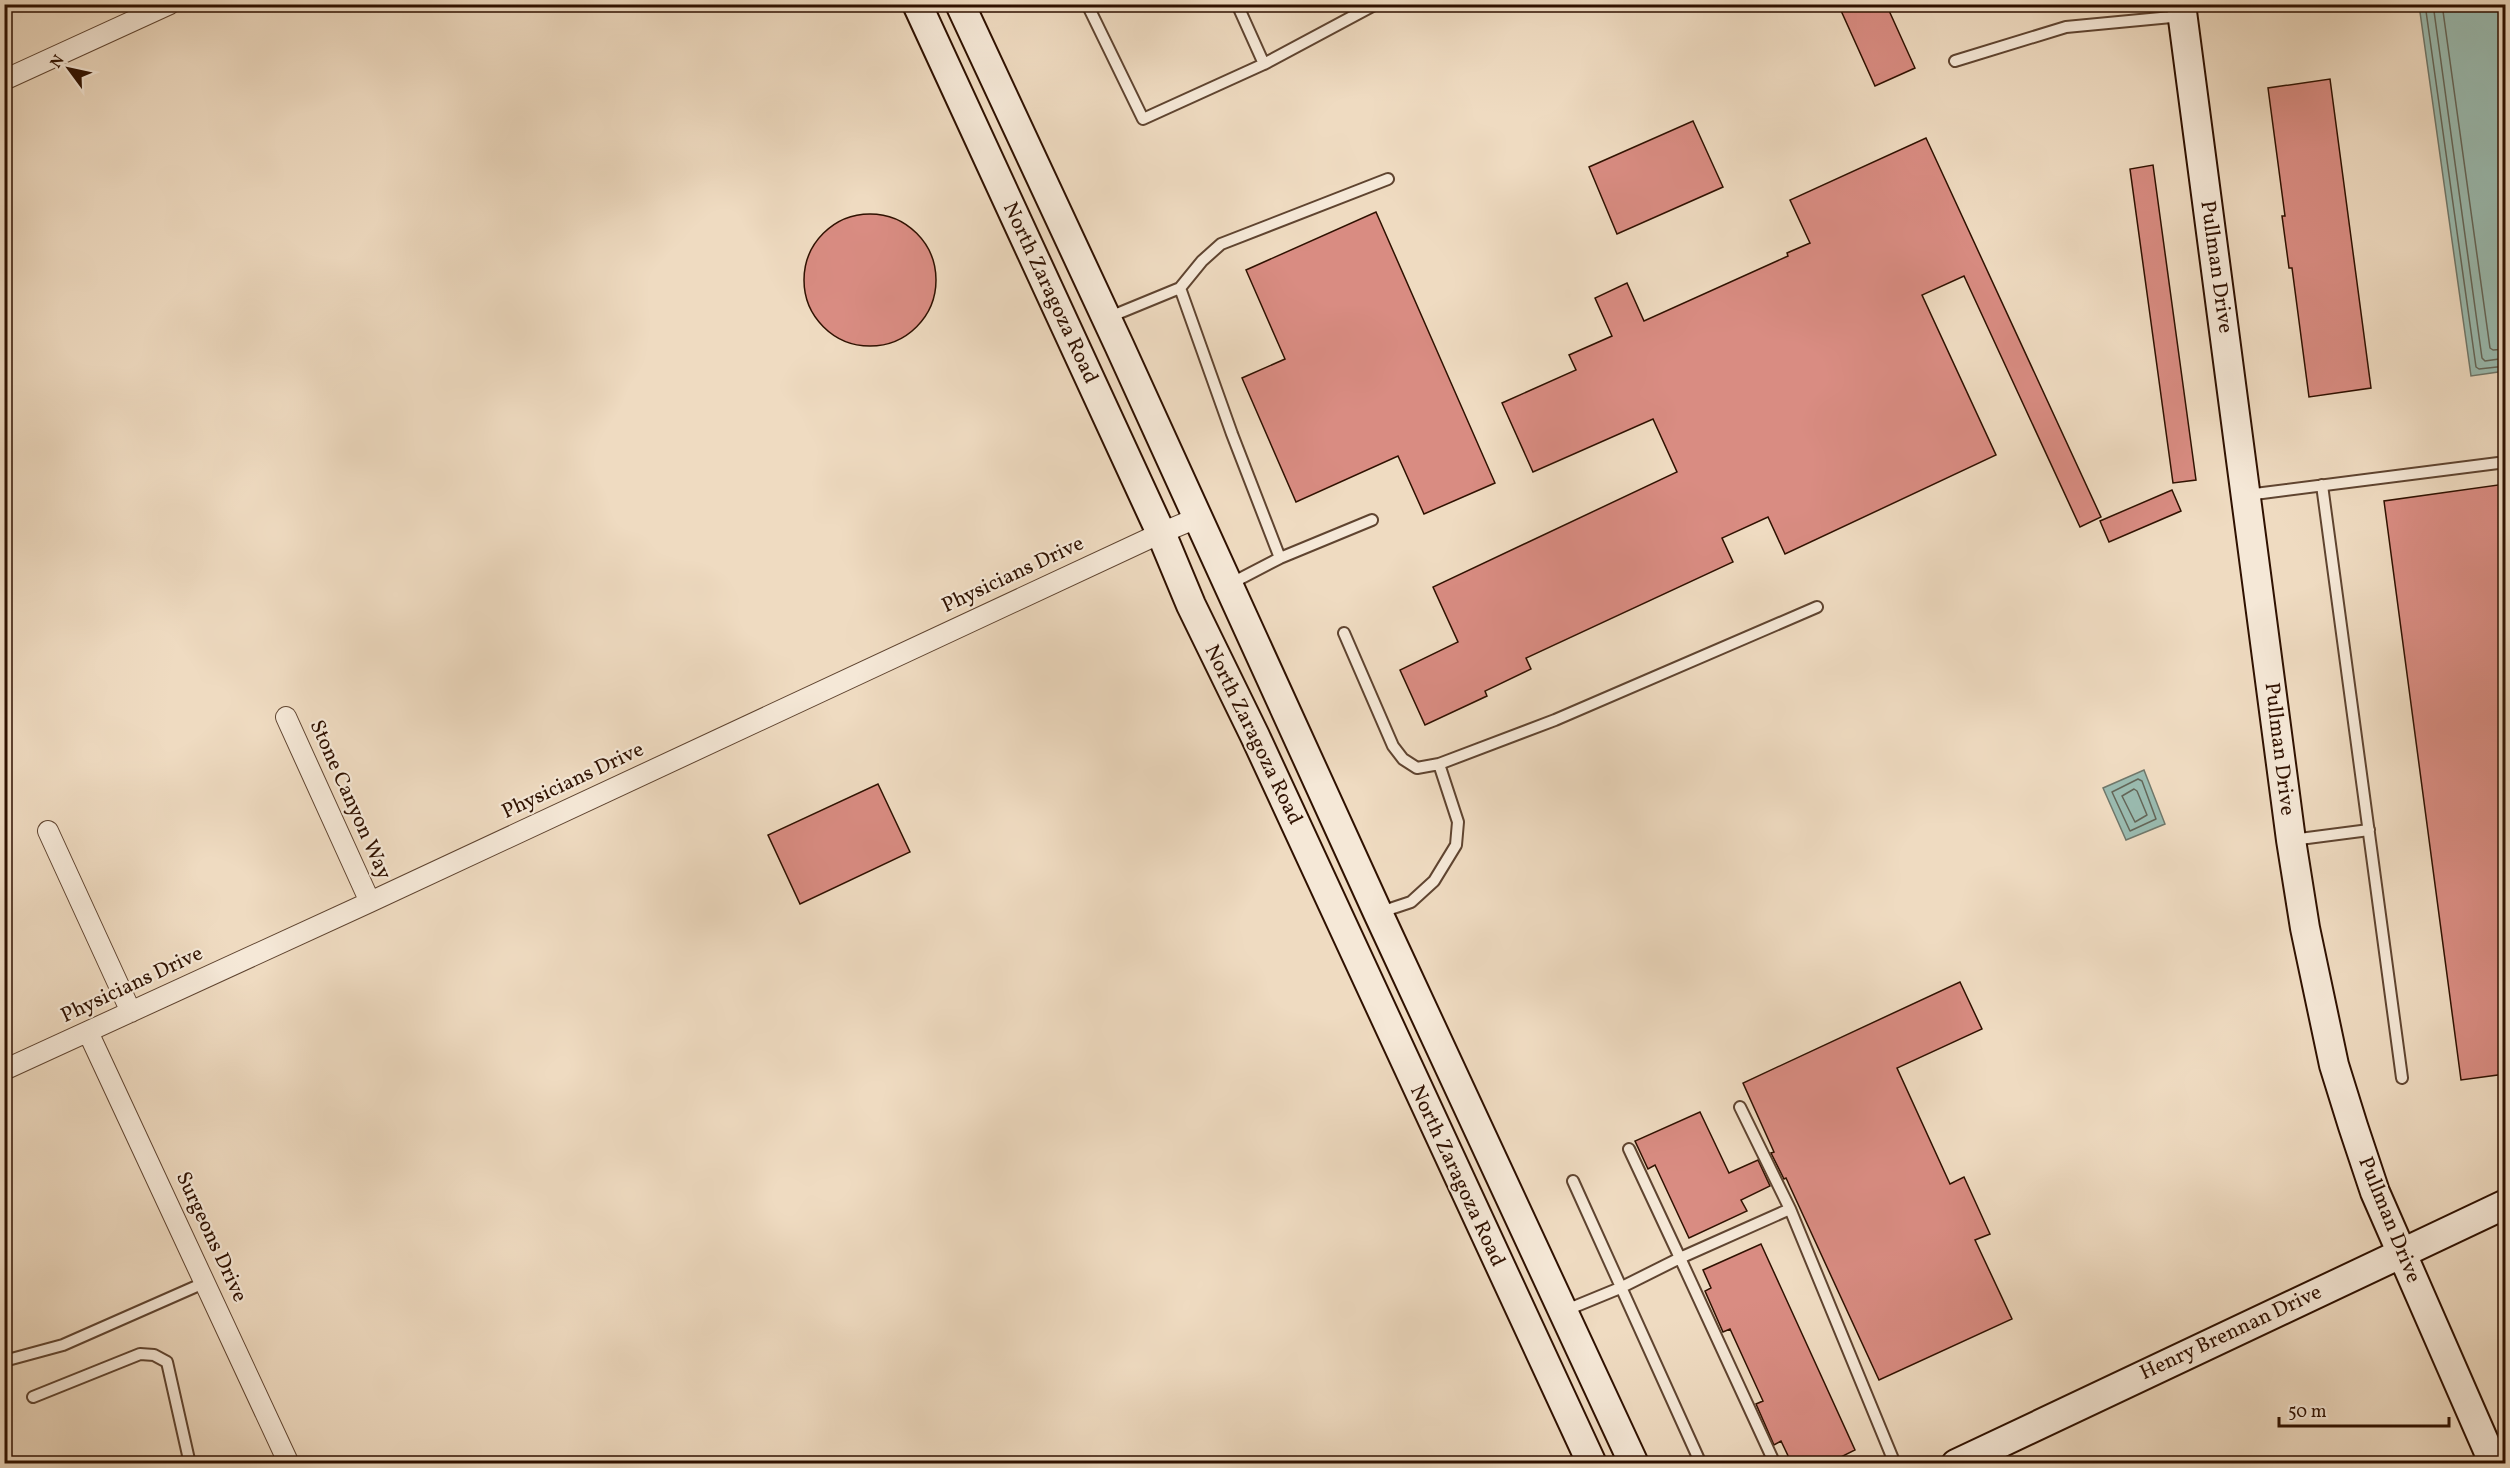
<svg xmlns="http://www.w3.org/2000/svg" width="2510" height="1468" font-family="Vollkorn,serif">
	<style>
		.water { fill: #9abbb0; stroke: #6f776a; stroke-width: 1.5 }
		.lines { fill: none; stroke-linecap: round; stroke-linejoin: round }
		.shore { stroke: #646658; stroke-width: 1.5 }
		.building { fill: #d98c82; stroke: #2f1100; stroke-width: 1.5 }
		.lane-casing { stroke: #5f4430; stroke-width: 14 }
		.street-casing { stroke: #5f4430; stroke-width: 22 }
		.secondary-casing { stroke: #2f1100; stroke-width: 32 }
		.lane { stroke: #f5e8d7; stroke-width: 10 }
		.street { stroke: #f5e8d7; stroke-width: 20 }
		.secondary { stroke: #f5e8d7; stroke-width: 28 }
		.labels { text-anchor: middle; dominant-baseline: central; stroke-width: 4.5; stroke-linejoin: round; paint-order: stroke }
		.street-label { font-size: 21px; fill: #2f1100; stroke: #f5e8d7 }
	</style>
	<rect width="100%" height="100%" fill="#efdbc1"/>
	<filter id="stains"><feTurbulence type="fractalNoise" baseFrequency=".00333" numOctaves="4"/><feColorMatrix values="0 0 0 0 .2 0 0 0 0 .09 0 0 0 0 .02 0 0 0 .5 -.17"/></filter>
	<radialGradient id="worn" r=".72"><stop offset=".6" stop-color="#630" stop-opacity="0"/><stop offset="1" stop-color="#630" stop-opacity=".3"/></radialGradient>
	<path class="water" d="M2419,5H2505V371L2471,376Z
		M2144,770L2165,824L2126,840L2103,788Z"/>
	<g class="lines">
		<path class="shore" d="M2425,4L2476,367L2479,369L2506,366
			M2433,4L2482,358L2485,361L2506,358
			M2442,4L2490,348L2493,350L2506,349
			M2138,779L2142,781L2156,819L2130,831L2112,792Z
			M2134,789L2137,791L2147,815L2135,822L2122,796Z"/>
	</g>
	<path class="building" d="M1838,4H1886L1915,68L1875,86Z
		M2330,79L2371,388L2309,397L2292,268H2289L2282,216H2285L2268,88Z
		M1693,121L1723,187L1617,234L1589,167Z
		M1926,138L2101,517L2080,527L1964,276L1922,295L1996,455L1785,554L1768,517L1722,538L1733,562L1526,658L1531,669L1485,691L1487,696L1425,725L1400,670L1458,642L1433,587L1677,472L1653,419L1533,472L1502,403L1576,370L1569,355L1612,336L1595,298L1627,283L1644,321L1788,256L1787,253L1810,243L1790,200Z
		M2153,165L2196,480L2173,483L2130,169Z
		M1376,212L1495,483L1424,514L1398,456L1296,502L1242,378L1285,359L1246,270Z
		M804 280a66 66 0 1 1 132 0a66 66 0 1 1-132 0Z
		M2505,484V1074L2461,1080L2384,501Z
		M2172,490L2181,511L2109,542L2100,521Z
		M878,784L910,852L800,904L768,835Z
		M1960,982L1982,1029L1897,1068L1950,1184L1964,1177L1990,1234L1975,1240L2012,1319L1879,1380L1786,1178L1784,1179L1771,1153L1774,1152L1743,1083Z
		M1700,1112L1729,1173L1758,1160L1770,1186L1741,1200L1747,1211L1689,1238L1655,1165L1648,1169L1635,1141Z
		M1761,1244L1855,1450L1827,1464H1792L1781,1441L1774,1445L1756,1404L1763,1401L1730,1329L1723,1332L1705,1291L1711,1288L1703,1270Z"/>
	<g class="lines">
		<g class="lane-casing">
			<path id="lane" d="M387,4H390
				M1087,4L1143,119L1264,64
				M1237,4L1264,64L1376,4
				M1955,61L2066,27L2182,16
				M1180,288L1232,434L1280,558
				M1107,318L1180,288L1202,261L1221,244L1388,179
				M2322,485L2402,1078
				M2247,495L2506,462
				M1230,584L1280,558L1372,520
				M1344,633L1393,746L1403,759L1417,768L1439,764
				M2292,840L2369,830
				M1378,913L1411,902L1434,881L1456,845L1458,822L1439,764L1555,720L1817,607
				M1629,1149L1680,1258L1790,1209L1740,1107
				M1573,1181L1701,1464
				M1790,1209L1895,1464
				M1564,1311L1620,1288L1680,1258L1775,1464
				M4,1361L63,1345L206,1282
				M33,1397L140,1354L154,1355L167,1362L190,1464"/>
		</g>
		<g class="street-casing">
			<path id="street" d="M4,80L170,4
				M286,717L370,902
				M48,831L131,1012
				M88,1032L289,1464
				M4,1070L370,902L1161,533L1197,518"/>
		</g>
		<g class="secondary-casing">
			<path id="secondary" d="M917,4L1161,533L1191,605L1255,736L1592,1464
				M960,4L1119,345L1378,913L1634,1464
				M2181,4L2291,840L2305,928L2334,1065L2353,1126L2375,1192L2494,1464
				M1956,1464L2506,1204"/>
		</g>
		<use href="#lane" class="lane"/>
		<use href="#street" class="street"/>
		<use href="#secondary" class="secondary"/>
	</g>
	<g class="labels">
		<g class="street-label">
			<text transform="translate(2216 267) rotate(82)">Pullman Drive</text>
			<text transform="translate(1050 293) rotate(65)">North Zaragoza Road</text>
			<text transform="translate(1013 575) rotate(-25)">Physicians Drive</text>
			<text transform="translate(1253 735) rotate(64)">North Zaragoza Road</text>
			<text transform="translate(2279 749) rotate(83)">Pullman Drive</text>
			<text transform="translate(573 781) rotate(-25)">Physicians Drive</text>
			<text transform="translate(350 800) rotate(66)">Stone Canyon Way</text>
			<text transform="translate(132 985) rotate(-25)">Physicians Drive</text>
			<text transform="translate(1457 1176) rotate(65)">North Zaragoza Road</text>
			<text transform="translate(2389 1220) rotate(68)">Pullman Drive</text>
			<text transform="translate(211 1237) rotate(65)">Surgeons Drive</text>
			<text transform="translate(2231 1333) rotate(-25)">Henry Brennan Drive</text>
		</g>
	</g>
	<rect width="2510" height="1468" fill="none" stroke="#efdbc1" stroke-width="24"/>
	<rect x="6" y="6" width="2498" height="1456" fill="none" stroke="#2f1100" stroke-width="3"/>
	<rect x="12" y="12" width="2486" height="1444" fill="none" stroke="#2f1100" stroke-width="1.5"/>
	<g transform="translate(69 69) rotate(303)" stroke="#f5e8d7" stroke-width="4.5" paint-order="stroke">
	<path d="M0-4.5L10 22L0 15L-10 22Z" fill="#2f1100"/>
	<text y="-9" font-size="16" font-weight="bold" text-anchor="middle" fill="#2f1100">N</text>
	</g>
	<path d="M2279 1417v9h170v-9" fill="none" stroke="#2f1100" stroke-width="3"/>
	<text x="2288" y="1417" font-size="18" fill="#2f1100" stroke="#f5e8d7" stroke-width="4.5" paint-order="stroke">50 m</text>
	<rect width="100%" height="100%" filter="url(#stains)"/>
	<rect width="100%" height="100%" fill="url(#worn)"/>
</svg>
